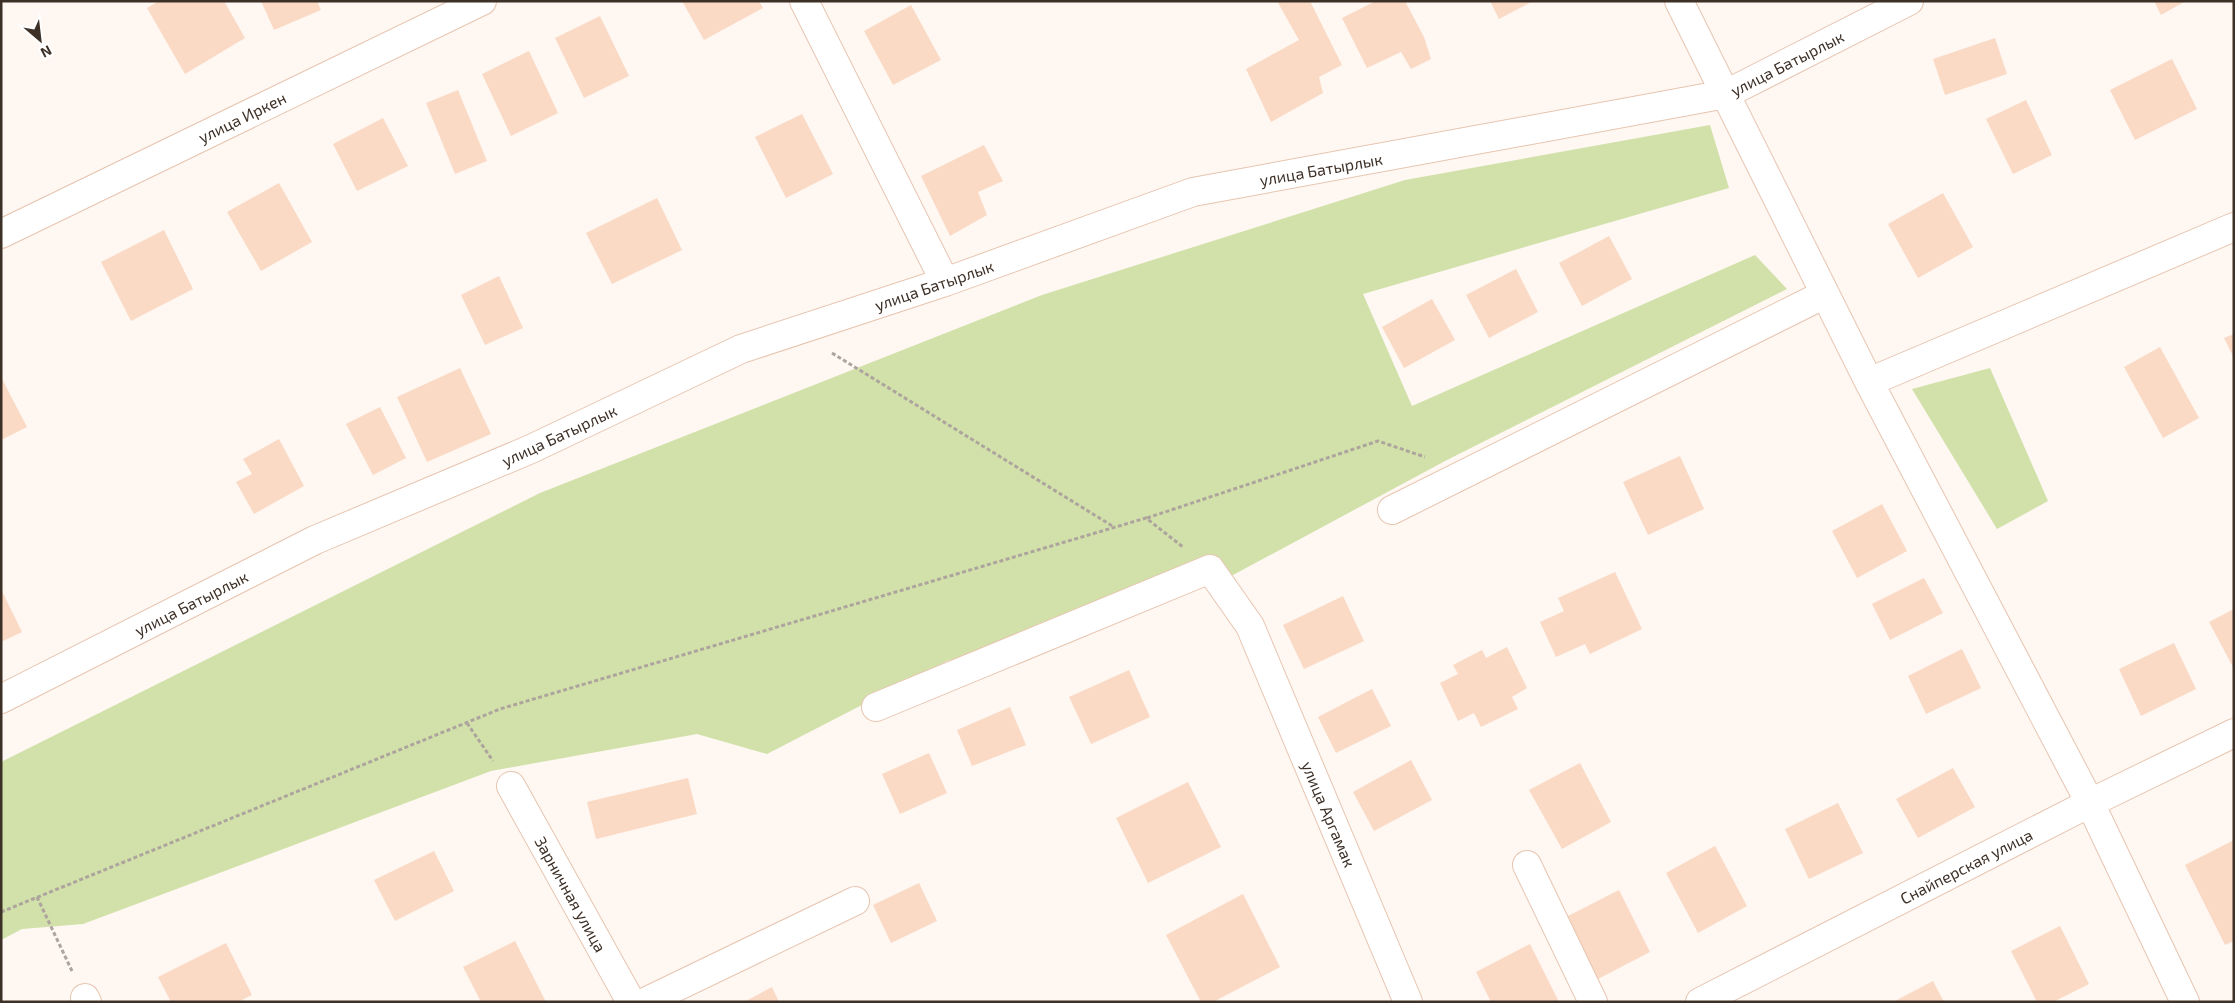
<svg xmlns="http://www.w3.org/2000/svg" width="2235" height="1003" font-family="'Exo 2',sans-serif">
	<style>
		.green { fill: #d1e1a9 }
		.building { fill: #fbdac5 }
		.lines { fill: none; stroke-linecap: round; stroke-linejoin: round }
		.minor-casing { stroke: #e7c5b0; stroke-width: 30 }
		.path { stroke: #aea49e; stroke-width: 3; stroke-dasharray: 4 2.5; stroke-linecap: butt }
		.minor { stroke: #fff; stroke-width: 28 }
		.labels { text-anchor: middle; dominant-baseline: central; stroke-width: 4.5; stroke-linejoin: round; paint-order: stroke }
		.street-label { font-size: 16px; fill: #3d3027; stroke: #fff }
	</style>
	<rect width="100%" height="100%" fill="#fef7f2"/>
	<path class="green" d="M1710,125L1729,188L1363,294L1412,406L1755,255L1787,289L1447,460L1220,582L947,661L767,754L697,734L491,771L83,924L22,929L1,940V762L540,493L1042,295L1405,180Z
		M1990,368L2048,501L1997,529L1912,389Z"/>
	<path class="building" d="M159,1H224L245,38L185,74L147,8Z
		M261,1H317L321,10L274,30Z
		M682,1H759L763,8L704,40Z
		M1277,1H1310L1342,65L1319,77L1323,93L1271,122L1246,69L1299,40Z
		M1376,1H1405L1424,37L1431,59L1411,69L1401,52L1367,68L1342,18Z
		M1490,1H1533L1499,19Z
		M2154,1H2186L2161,15Z
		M911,5L941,60L893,85L864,31Z
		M600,16L629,76L584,98L555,38Z
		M1995,38L2007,74L1945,95L1933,59Z
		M529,51L558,113L511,136L482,74Z
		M2172,59L2197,109L2135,140L2110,90Z
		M458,90L487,161L455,174L426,103Z
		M2026,100L2052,155L2013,174L1986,119Z
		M802,114L833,174L786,198L755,137Z
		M383,118L408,166L357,191L333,144Z
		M984,145L1003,181L978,192L987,215L950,236L921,176Z
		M279,183L312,242L261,271L227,212Z
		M1943,193L1973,247L1918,278L1888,224Z
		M657,198L682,250L612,284L586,233Z
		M164,230L193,289L131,321L101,262Z
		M1609,236L1632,279L1582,306L1559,263Z
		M1516,269L1538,312L1489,338L1466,295Z
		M499,276L523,328L485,345L461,295Z
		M1432,299L1455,340L1404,368L1382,327Z
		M2234,334V358L2224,338Z
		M2160,347L2199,418L2163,438L2124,367Z
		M460,368L491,434L427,462L397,397Z
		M1,377L27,427L1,440Z
		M380,407L406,458L373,475L346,424Z
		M279,439L304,486L254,514L236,482L252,474L243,459Z
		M1680,456L1704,509L1648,535L1623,482Z
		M1882,504L1907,551L1857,578L1832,531Z
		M1615,572L1642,629L1590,654L1585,644L1556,657L1540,622L1564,611L1558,598Z
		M1924,578L1943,613L1890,640L1872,604Z
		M1,589L22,632L1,642Z
		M1343,596L1364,641L1304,669L1283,625Z
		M2234,609V669L2209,622Z
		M2174,643L2196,689L2141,716L2119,669Z
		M1507,647L1527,688L1512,697L1518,709L1481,727L1474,713L1458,721L1440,683L1458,674L1453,665L1482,650L1486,658Z
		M1962,649L1981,688L1926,714L1908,676Z
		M1129,670L1150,717L1091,744L1069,697Z
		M1372,689L1391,726L1336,753L1318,717Z
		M1010,707L1026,745L972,766L957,730Z
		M929,753L947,793L900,814L882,774Z
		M1411,760L1432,800L1374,831L1353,792Z
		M1580,763L1611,822L1562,849L1529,790Z
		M1953,768L1975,807L1918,838L1896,799Z
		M688,778L697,814L596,839L587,802Z
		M1188,782L1221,847L1148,883L1116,818Z
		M1838,803L1863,853L1809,879L1785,829Z
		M2234,840V941L2225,945L2185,865Z
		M1715,846L1747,906L1698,933L1666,873Z
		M434,851L454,891L395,921L374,880Z
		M919,883L937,921L891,943L873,905Z
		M1619,890L1650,952L1598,979L1566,917Z
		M1243,894L1280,967L1213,1002H1201L1166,935Z
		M2060,926L2089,984L2053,1002H2037L2011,951Z
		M515,941L546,1002H481L463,967Z
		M226,943L252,995L238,1002H171L158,977Z
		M1530,944L1559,1002H1491L1476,972Z
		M1933,981L1944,1002H1893Z
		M772,987L779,1002H744Z"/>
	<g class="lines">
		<g class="minor-casing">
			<path id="minor" d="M804,1L945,282
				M1679,1L1869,382L2090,803L2185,1002
				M1,234L482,1
				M1869,382L2234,227
				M1392,510L1825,294
				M1,699L315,540L531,449L741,349L945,282L1193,192L1726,94L1909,1
				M876,707L1210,569L1250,626L1408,1002
				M511,786L631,1002
				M1527,865L1593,1002
				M85,998L87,1002
				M645,1002L855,901
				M1700,1002L2090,803L2234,733"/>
		</g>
		<path class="path" d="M832,353L1114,527
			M1147,518L1378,441L1425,457
			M467,723L493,761
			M37,897L72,971
			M1,912L500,709L1146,518L1183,547"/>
		<use href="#minor" class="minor"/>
	</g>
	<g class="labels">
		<g class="street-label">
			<text transform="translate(1787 63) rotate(-27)">улица Батырлык</text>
			<text transform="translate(242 117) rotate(-26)">улица Иркен</text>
			<text transform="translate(1321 169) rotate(-10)">улица Батырлык</text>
			<text transform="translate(934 285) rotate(-19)">улица Батырлык</text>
			<text transform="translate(559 435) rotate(-25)">улица Батырлык</text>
			<text transform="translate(191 603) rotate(-27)">улица Батырлык</text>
			<text transform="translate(1329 814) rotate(67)">улица Аргамак</text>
			<text transform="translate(1966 866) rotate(-27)">Снайперская улица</text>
			<text transform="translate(571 894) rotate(61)">Зарничная улица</text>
		</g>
	</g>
	<rect width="2235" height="1003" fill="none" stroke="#3d3027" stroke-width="5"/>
	<g transform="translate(40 40) rotate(152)" stroke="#ffffff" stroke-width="4" paint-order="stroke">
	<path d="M0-4L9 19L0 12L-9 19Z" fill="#3d3027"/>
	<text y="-8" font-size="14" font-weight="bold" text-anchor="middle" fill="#3d3027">N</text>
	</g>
</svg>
